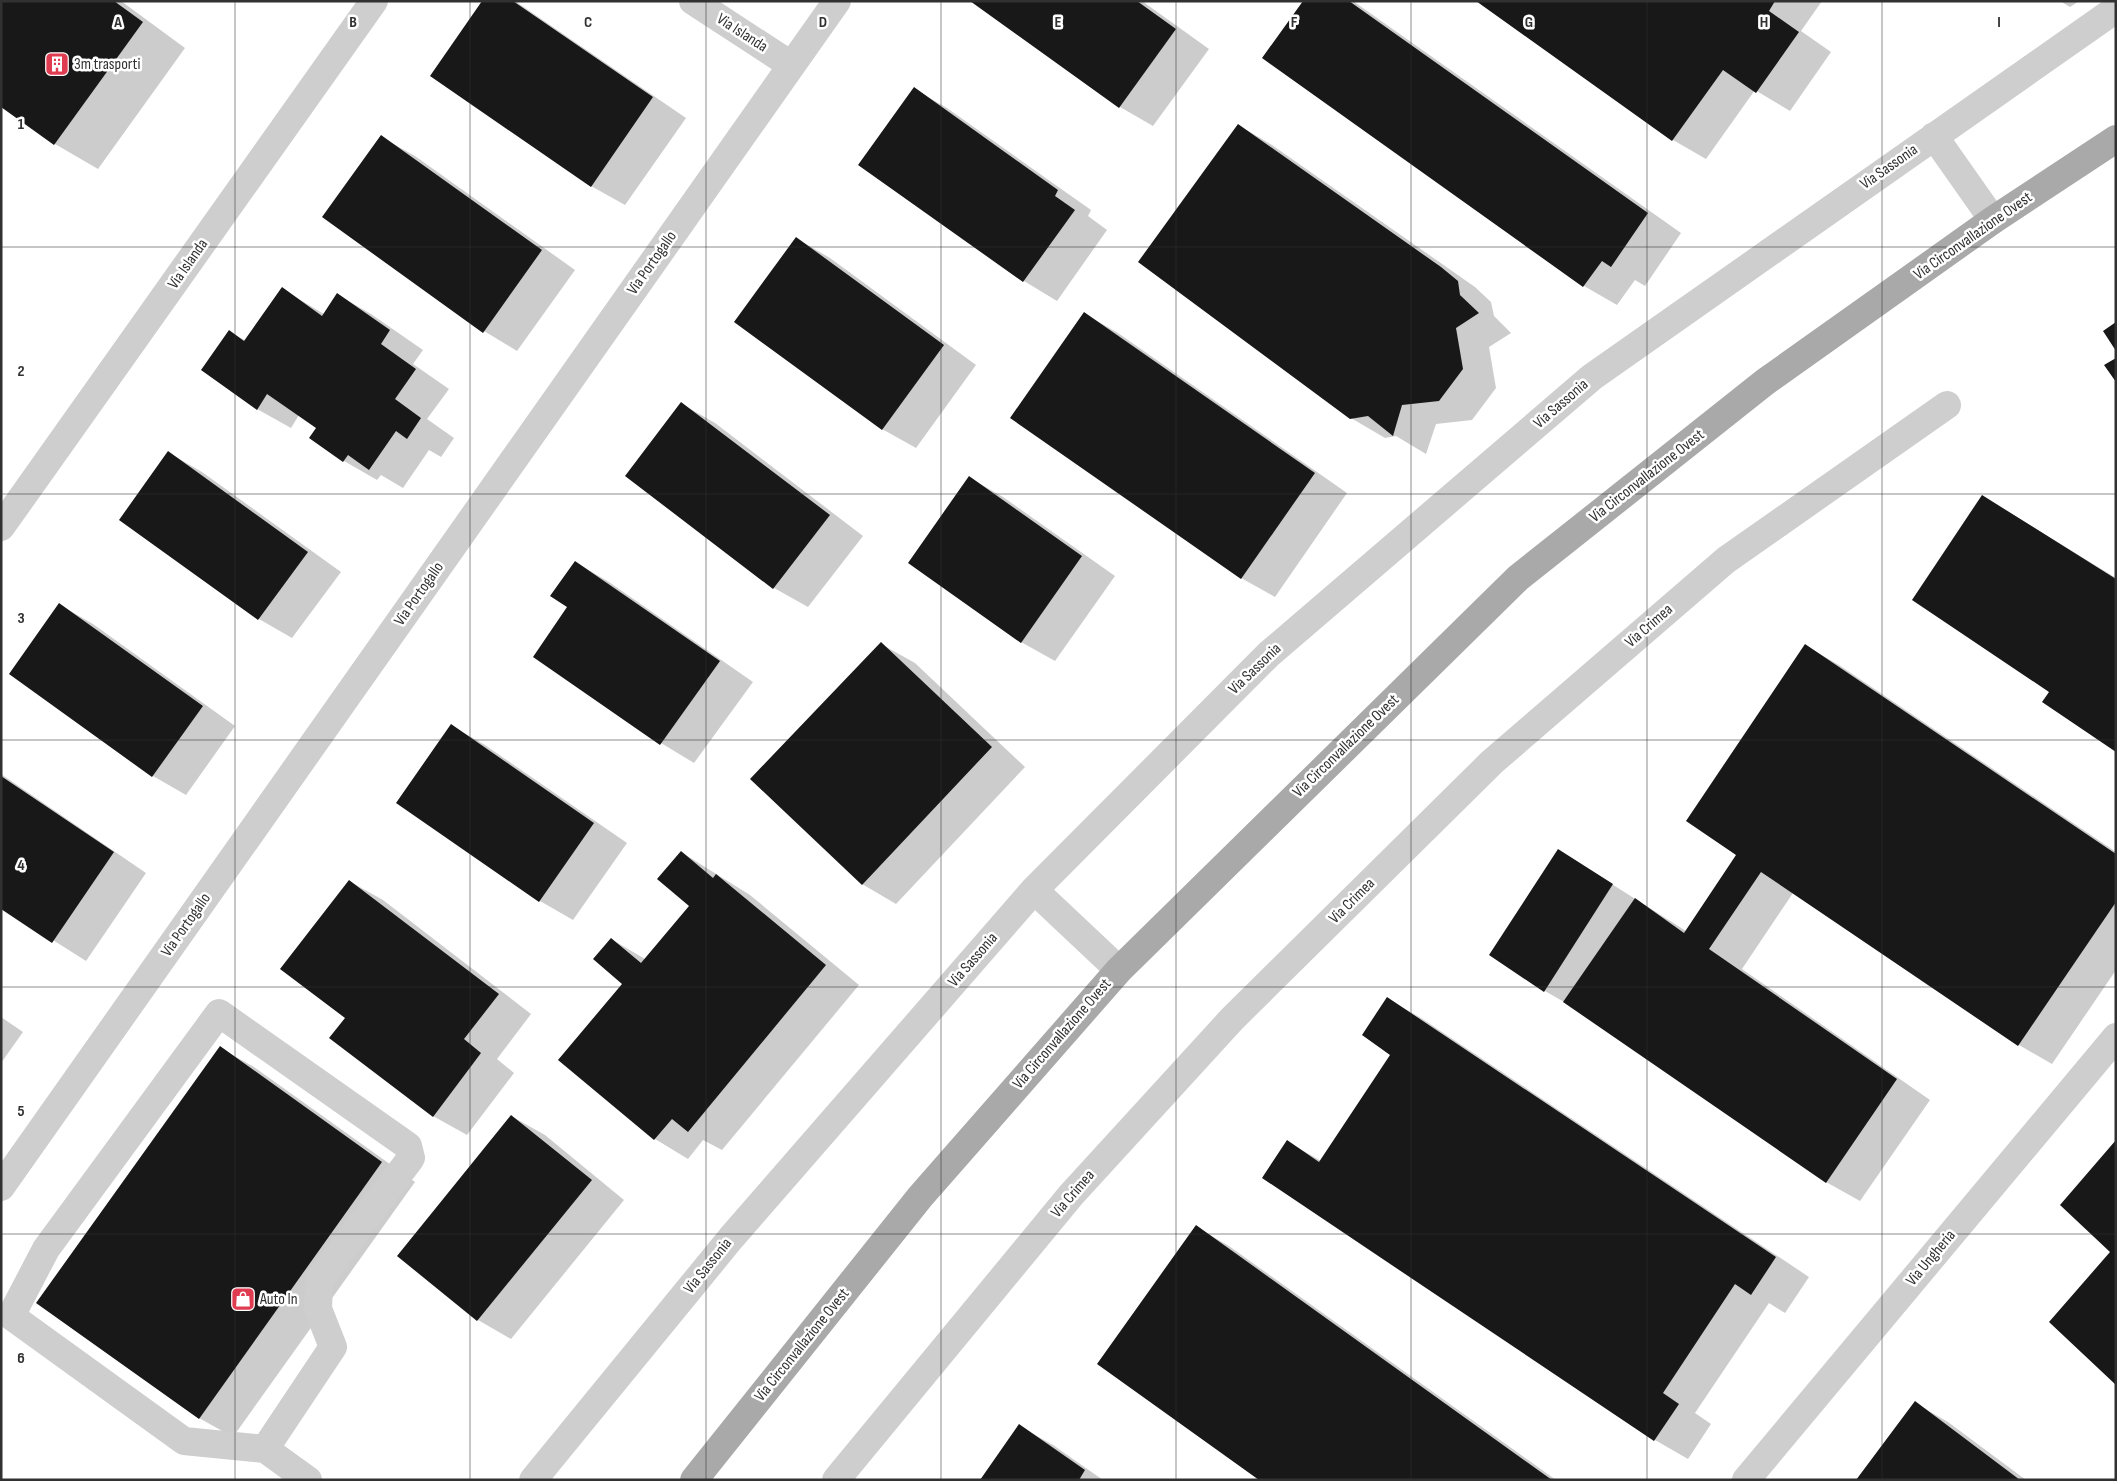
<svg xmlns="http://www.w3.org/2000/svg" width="2117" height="1481" font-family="'Sofia Sans Condensed',sans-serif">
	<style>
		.shadow { fill: #0003 }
		.building { fill: #181818 }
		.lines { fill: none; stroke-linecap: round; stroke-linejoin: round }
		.minor { stroke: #cecece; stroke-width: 28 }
		.major { stroke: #a9a9a9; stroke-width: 28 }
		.grid { fill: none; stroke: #313131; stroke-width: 1; stroke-opacity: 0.55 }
		.labels { text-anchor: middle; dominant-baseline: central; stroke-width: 5; stroke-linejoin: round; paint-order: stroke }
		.street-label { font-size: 16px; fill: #313131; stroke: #fff }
		.poi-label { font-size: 16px; fill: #313131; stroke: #fff; text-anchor: start }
		.grid-label { font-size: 16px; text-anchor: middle; font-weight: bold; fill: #313131; stroke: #fff; stroke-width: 5; stroke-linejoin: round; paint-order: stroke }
	</style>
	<rect width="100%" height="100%" fill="#fff"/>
	<path class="shadow" d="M1,1H121L185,48L98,169L55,144Z
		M483,1H515L686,118L625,205L591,186Z
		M972,1H1142L1209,49L1153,126L1120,107Z
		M1304,1H1353L1681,233L1645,286L1635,280L1617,305L1584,286L1264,58Z
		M1478,1H1822L1801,31L1831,52L1790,111L1755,90L1706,159L1673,140Z
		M2060,1H2079L2070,7Z
		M914,89L947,108L1091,210L1088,216L1107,230L1057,301L1024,281L860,165Z
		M1238,125L1272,145L1475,287L1491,302L1494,316L1511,333L1489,347L1496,388L1472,420L1436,424L1426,454L1396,436L1385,438L1351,418Z
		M381,137L415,156L575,270L517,351L484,331L323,217Z
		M796,238L830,258L976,365L916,448L882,429Z
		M282,289L324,314L338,295L371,314L423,350L413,364L449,389L427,419L454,438L441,457L429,450L403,488L381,475L377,480L344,461L318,428L299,415L291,428L257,409L230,332L246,341Z
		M1085,314L1118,333L1347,493L1275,597L1241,578Z
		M682,404L715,423L863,536L808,607L774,588L626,476Z
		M169,453L202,472L341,572L292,638L259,619Z
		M970,478L1003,497L1115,576L1055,661L1021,642Z
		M1982,496L2116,578V750L2051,692Z
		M575,562L609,582L753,682L694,763L661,743L569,606Z
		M60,605L93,624L235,726L186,795L153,776Z
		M881,644L915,663L1025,767L896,904L862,884Z
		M1806,646L1839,665L2116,852V970L2052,1064L2019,1045L1793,893L1742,969L1930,1100L1860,1201L1826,1182L1571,1006L1545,991L1558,850L1686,931L1738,855Z
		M452,726L485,745L627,843L573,920L540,901L398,803Z
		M1,774L146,873L86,961L1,907Z
		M681,852L750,895L859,985L722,1150L703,1140L688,1159L655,1139L560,1060L624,984L611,939L645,959L691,906Z
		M349,881L383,900L531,1014L497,1059L514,1073L467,1135L433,1116L346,1018Z
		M1388,999L1421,1018L1809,1277L1785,1313L1769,1303L1695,1413L1711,1424L1688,1459L1655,1440L1264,1178L1288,1142L1321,1161L1392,1054Z
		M1,1017L23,1032L1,1063Z
		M220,1048L254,1067L415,1182L233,1437L199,1418Z
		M511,1116L545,1135L624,1200L511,1339L478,1320Z
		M1196,1227L1229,1246L1556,1480H1261Z
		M1915,1403L1948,1422L2026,1480H1858Z
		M1019,1426L1053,1445L1103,1480H981Z"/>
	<path class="building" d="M1,1H114L143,22L54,145L1,107Z
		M482,1H513L653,97L591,187L430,76Z
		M970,1H1137L1176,29L1119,108Z
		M1303,1H1349L1648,213L1611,267L1602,261L1583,287L1262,58Z
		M1476,1H1775L1769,11L1799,32L1756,93L1723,70L1672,141Z
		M914,87L1058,190L1055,196L1075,210L1023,282L858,165Z
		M1238,124L1441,267L1458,281L1460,295L1479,313L1456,328L1463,369L1439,401L1402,405L1393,436L1368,416L1350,419L1138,262Z
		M381,135L542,250L483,333L322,217Z
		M796,237L944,345L882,430L734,322Z
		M282,287L322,316L337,293L390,330L381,344L416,369L395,399L421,418L407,439L396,431L369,470L348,455L343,462L309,438L316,428L267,394L257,410L201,370L229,330L244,341Z
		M1084,312L1315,473L1241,579L1010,418Z
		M2116,322V351L2103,331Z
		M2116,358V382L2104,365Z
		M681,402L830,515L773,589L625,476Z
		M168,451L308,552L258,620L119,520Z
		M969,476L1082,556L1021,643L908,563Z
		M1982,495L2116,579V752L2042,702L2049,692L1912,600Z
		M575,561L720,661L660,745L533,657L567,607L550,596Z
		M59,603L203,706L152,777L9,674Z
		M881,642L992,747L862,885L750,779Z
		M1805,644L2116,854V902L2018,1046L1761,872L1709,949L1897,1079L1826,1183L1563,1002L1635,898L1684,933L1736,855L1686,821Z
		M451,724L594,823L539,902L396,803Z
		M1,776L114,852L52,943L1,909Z
		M1558,849L1613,884L1544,992L1489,955Z
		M681,851L713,878L716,874L826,965L688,1132L672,1119L654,1140L558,1060L622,984L593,959L611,938L641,963L689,906L657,879Z
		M349,880L499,994L464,1039L481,1053L433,1117L329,1038L345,1018L280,969Z
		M1387,997L1776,1257L1751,1295L1735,1284L1663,1393L1679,1404L1654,1441L1262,1178L1287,1140L1319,1162L1390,1055L1362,1035Z
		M220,1046L382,1162L199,1419L36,1303Z
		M511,1115L592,1180L477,1321L397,1256Z
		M2116,1140V1385L2049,1322L2110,1252L2060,1205Z
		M1196,1225L1552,1480H1259L1097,1364Z
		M1915,1401L2020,1480H1856Z
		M1019,1424L1085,1470L1079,1480H980Z"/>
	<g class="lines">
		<path class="minor" d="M693,1L791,65
			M1934,136L1993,220
			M1,527L374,1
			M1034,890L1119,970
			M1,1187L837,1
			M265,1449L333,1347L318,1309L319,1280L411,1158L408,1146L219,1013L46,1249L11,1316L184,1441L265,1449L308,1480
			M533,1480L731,1238L1034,890L1269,654L1592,377L2116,9
			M836,1480L1071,1195L1232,1019L1492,762L1726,560L1947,405
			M1746,1480L2116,1037"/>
		<path class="major" d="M694,1480L920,1197L1119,970L1518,578L1765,382L1993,220L2116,139"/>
	</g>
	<path class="grid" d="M235,1V1480M470,1V1480M706,1V1480M941,1V1480M1176,1V1480M1411,1V1480M1647,1V1480M1882,1V1480M1,247H2116M1,494H2116M1,740H2116M1,987H2116M1,1234H2116"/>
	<defs>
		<g id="building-square" transform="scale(1.25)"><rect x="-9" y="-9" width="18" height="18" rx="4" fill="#e03c51" stroke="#fff"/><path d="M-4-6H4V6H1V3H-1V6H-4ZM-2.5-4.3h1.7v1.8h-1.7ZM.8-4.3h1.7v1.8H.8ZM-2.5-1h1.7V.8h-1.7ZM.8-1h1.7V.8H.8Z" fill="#fff"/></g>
		<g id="shop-square" transform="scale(1.25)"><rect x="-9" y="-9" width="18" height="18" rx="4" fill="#e03c51" stroke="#fff"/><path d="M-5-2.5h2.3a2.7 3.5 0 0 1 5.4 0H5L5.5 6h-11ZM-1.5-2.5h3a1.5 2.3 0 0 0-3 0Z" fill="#fff"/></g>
	</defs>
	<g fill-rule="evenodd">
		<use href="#building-square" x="57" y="64"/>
		<use href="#shop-square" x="243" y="1299"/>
	</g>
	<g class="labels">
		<g class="street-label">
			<text transform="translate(742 33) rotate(33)">Via Islanda</text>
			<text transform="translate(1889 167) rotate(-35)">Via Sassonia</text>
			<text transform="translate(1973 236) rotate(-35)">Via Circonvallazione Ovest</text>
			<text transform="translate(652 263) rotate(-55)">Via Portogallo</text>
			<text transform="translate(188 264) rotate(-55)">Via Islanda</text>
			<text transform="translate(1561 404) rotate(-41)">Via Sassonia</text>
			<text transform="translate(1647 476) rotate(-38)">Via Circonvallazione Ovest</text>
			<text transform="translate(419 594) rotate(-55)">Via Portogallo</text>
			<text transform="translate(1649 626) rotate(-41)">Via Crimea</text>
			<text transform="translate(1255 669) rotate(-44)">Via Sassonia</text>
			<text transform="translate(1346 746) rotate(-44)">Via Circonvallazione Ovest</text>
			<text transform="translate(1352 901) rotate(-45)">Via Crimea</text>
			<text transform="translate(186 925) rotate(-55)">Via Portogallo</text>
			<text transform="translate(973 960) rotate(-49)">Via Sassonia</text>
			<text transform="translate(1062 1034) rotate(-49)">Via Circonvallazione Ovest</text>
			<text transform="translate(1073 1194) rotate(-49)">Via Crimea</text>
			<text transform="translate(1931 1258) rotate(-50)">Via Ungheria</text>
			<text transform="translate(708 1266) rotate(-51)">Via Sassonia</text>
			<text transform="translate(802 1345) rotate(-51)">Via Circonvallazione Ovest</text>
		</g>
		<g class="poi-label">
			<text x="74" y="64">3m trasporti</text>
			<text x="260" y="1299">Auto In</text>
		</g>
	</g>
	<g class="grid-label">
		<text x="118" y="27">A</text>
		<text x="353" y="27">B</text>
		<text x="588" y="27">C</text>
		<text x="823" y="27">D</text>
		<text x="1058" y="27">E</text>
		<text x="1294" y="27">F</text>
		<text x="1529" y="27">G</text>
		<text x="1764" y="27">H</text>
		<text x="1999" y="27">I</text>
		<text x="21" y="129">1</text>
		<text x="21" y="376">2</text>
		<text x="21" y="623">3</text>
		<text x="21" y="870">4</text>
		<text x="21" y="1116">5</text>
		<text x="21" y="1363">6</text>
	</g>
	<rect width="2117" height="1481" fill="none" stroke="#313131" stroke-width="5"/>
</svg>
